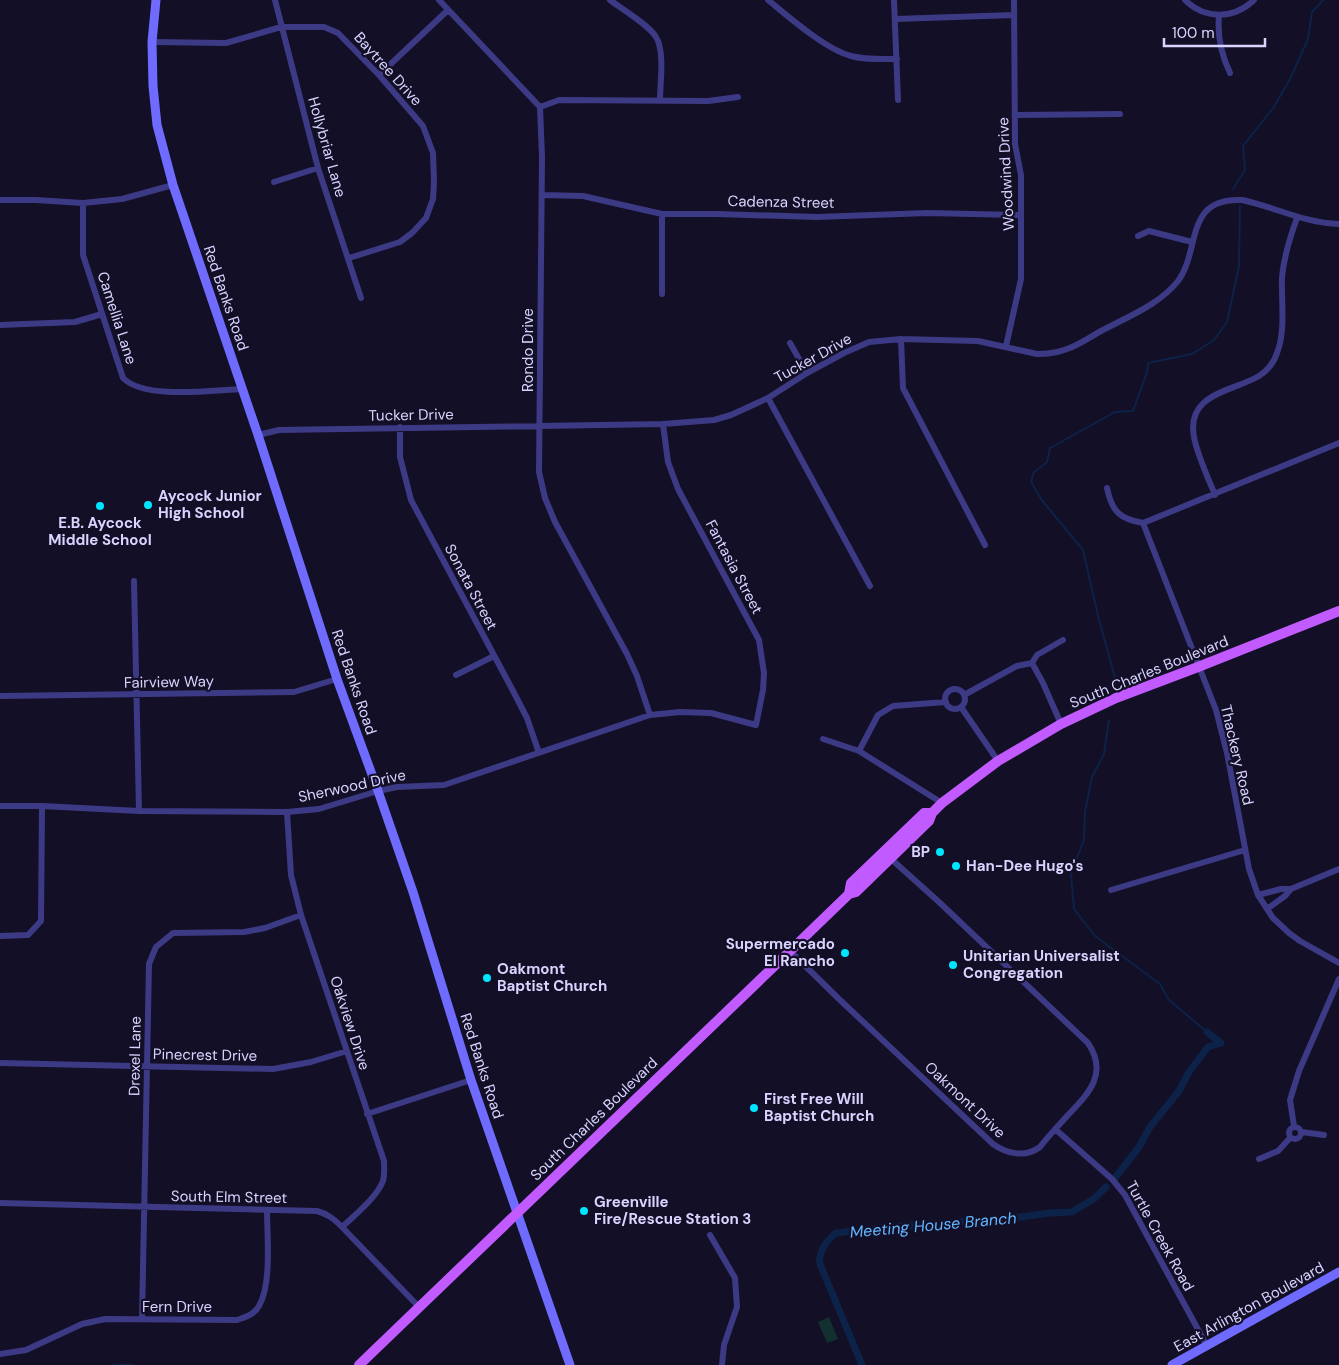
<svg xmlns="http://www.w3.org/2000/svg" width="1339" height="1365" font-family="'DM Sans',sans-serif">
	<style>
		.green { fill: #12302f }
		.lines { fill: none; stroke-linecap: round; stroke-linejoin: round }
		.stream { stroke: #0c2248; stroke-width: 2 }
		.canal { stroke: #0c2248; stroke-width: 7 }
		.street { stroke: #3d3a85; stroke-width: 6 }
		.secondary { stroke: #6f6bff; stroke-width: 9 }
		.primary { stroke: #c25bff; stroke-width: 10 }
		.poi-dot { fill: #00e5ff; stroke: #130f26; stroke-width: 2 }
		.labels { text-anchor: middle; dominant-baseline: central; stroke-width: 4.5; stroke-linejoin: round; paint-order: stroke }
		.street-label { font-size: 15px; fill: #d9d4ff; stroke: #130f26 }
		.poi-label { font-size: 15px; font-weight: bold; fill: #d9d4ff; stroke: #130f26; text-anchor: start }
		.water-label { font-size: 16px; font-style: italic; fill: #62b6ff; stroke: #130f26 }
	</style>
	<rect width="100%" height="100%" fill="#130f26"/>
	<path class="green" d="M829,1317L838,1339L827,1343L818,1322Z"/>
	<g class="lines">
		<path class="stream" d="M1233,189L1245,170L1243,146L1274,107L1291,77L1308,39L1312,12L1323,0
			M1115,678L1098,616L1083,550L1041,499L1031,482L1034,472L1047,462L1050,448L1115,412L1133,411L1147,372L1148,363L1192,354L1214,340L1227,322L1239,266L1240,206
			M1109,720L1104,754L1092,777L1085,812L1084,840L1071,873L1074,909L1095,936L1160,984L1169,1000L1207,1032
			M114,1365H133"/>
		<path class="canal" d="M1115,1178L1139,1147L1150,1127L1179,1091L1189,1072L1208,1047L1221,1043L1207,1032
			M862,1365L820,1264C818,1252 827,1240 836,1233L881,1228L1021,1217L1050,1213L1072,1212L1095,1198L1106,1187"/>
		<path class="street" d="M275,0L318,168L361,298
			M439,0L540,107L542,157L539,472L545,498L555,522L627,654L637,676L650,715
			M610,0C622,9 649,25 656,37C665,51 660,84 660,100
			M768,0C789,17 825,49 851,56C866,60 881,59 897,59
			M894,0L898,100
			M1185,0C1205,20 1234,19 1254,0
			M1219,16C1217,37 1221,54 1230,73
			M895,19L1014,15
			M152,42L226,43L281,27H324L338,33L379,75L423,126L433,153L434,182L433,199L426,218L412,233L400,242L349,258
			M379,75L448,10
			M540,107L559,100L708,101L738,97
			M1015,115L1120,114
			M274,182L318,168
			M542,195L583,196L662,214H717L817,217L927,213L1021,215
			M0,200H36L83,203L122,199L173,185
			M83,203V255L123,378C145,400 212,390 242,389
			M662,214V294
			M1138,236L1149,231L1192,242
			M0,325L75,322L102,314
			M901,339L903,388L985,545
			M790,343L807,373
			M1006,346L1021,279V175L1015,144L1014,0
			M768,398L870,586
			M400,427V457L411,500L511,687L527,718L539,753
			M258,435L279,430L663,424L714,420L731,415L768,398L807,373L844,353L869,342L901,339L978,341L1037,354C1048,354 1057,353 1067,349C1079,345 1090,337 1101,331C1127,317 1159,305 1178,281C1201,250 1184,197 1242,200C1275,207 1304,223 1339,224
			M1107,488C1112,512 1120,519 1143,523L1339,443
			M1215,495C1208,478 1197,454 1194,437C1186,393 1232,392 1259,376C1267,371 1274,362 1277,353C1286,331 1281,300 1282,277C1284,256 1290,237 1297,218
			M1143,523L1216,710L1227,753L1249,869L1258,895L1273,918L1289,933L1300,941L1339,963
			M134,581L139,811
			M1032,663L1043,683L1061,724
			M1032,663L1037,655L1063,640
			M456,675L494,656
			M945 699a10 10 0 1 1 20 0a10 10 0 1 1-20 0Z
			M964,695L1017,666L1032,663
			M0,696L294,692L337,679
			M961,707L998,761
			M823,739L859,751L942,803
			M859,751L878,715L893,706L946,702
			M0,806H42L139,811L287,812L319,809L378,791L397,787L444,785L650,715L680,712L711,713L756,725L763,690L764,673L759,640L678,489L668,462L663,424
			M287,812L291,875L301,915L384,1161C384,1168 385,1174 383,1181C377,1197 355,1215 342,1227
			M1111,890L1245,850
			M1258,895L1281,889H1291L1339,869
			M1267,909L1285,896L1291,889
			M0,936L28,935L41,921L42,806
			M790,951L840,1000L993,1144C1007,1154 1025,1158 1040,1147C1049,1135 1059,1125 1069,1114C1090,1092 1108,1073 1088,1043L939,902L890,858
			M0,1063L273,1069L311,1062L347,1051
			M367,1114L471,1080
			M1294,1126L1290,1100L1299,1071L1339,979
			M1289 1133a6 6 0 1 1 12 0a6 6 0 1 1-12 0Z
			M1055,1129L1112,1179L1125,1195L1207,1346
			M1302,1132L1324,1135
			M1259,1159L1278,1151L1290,1138
			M0,1203L317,1211C328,1214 334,1219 342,1227L419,1307
			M710,1235L735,1278L737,1307L724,1345L722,1365
			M142,1320L149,964L156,947L173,933L244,932L265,928L301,915
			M0,1354L26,1350L82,1324L105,1319L237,1320C245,1317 254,1315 259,1306C272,1284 267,1236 267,1210"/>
		<path class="secondary" d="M156,0L152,42L153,86L157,125L173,185L258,435L337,679L378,791L413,892L471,1080L570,1365
			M1172,1365L1339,1272"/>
		<path class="primary" d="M849,894L856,892L929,821L932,813L942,803L998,761L1061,724L1116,698L1198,667L1339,611
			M359,1365L790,951L849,894L851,883L924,813H932"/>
	</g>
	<g class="poi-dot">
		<circle cx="148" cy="505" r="5"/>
		<circle cx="100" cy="506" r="5"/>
		<circle cx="940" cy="852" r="5"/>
		<circle cx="956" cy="866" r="5"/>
		<circle cx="845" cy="953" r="5"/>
		<circle cx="953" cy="965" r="5"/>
		<circle cx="487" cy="978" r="5"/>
		<circle cx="754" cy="1108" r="5"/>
		<circle cx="584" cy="1211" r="5"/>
	</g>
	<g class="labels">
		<g class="street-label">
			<text transform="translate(388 69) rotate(48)">Baytree Drive</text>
			<text transform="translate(327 147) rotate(74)">Hollybriar Lane</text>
			<text transform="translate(1006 174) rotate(-93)">Woodwind Drive</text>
			<text transform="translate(781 202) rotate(1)">Cadenza Street</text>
			<text transform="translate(226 298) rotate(71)">Red Banks Road</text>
			<text transform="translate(117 318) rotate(72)">Camellia Lane</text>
			<text transform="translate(528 350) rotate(-90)">Rondo Drive</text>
			<text transform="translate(813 358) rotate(-29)">Tucker Drive</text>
			<text transform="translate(411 415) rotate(-1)">Tucker Drive</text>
			<text transform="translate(734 567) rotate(62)">Fantasia Street</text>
			<text transform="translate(471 587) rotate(62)">Sonata Street</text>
			<text transform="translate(1149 672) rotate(-22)">South Charles Boulevard</text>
			<text transform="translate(169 682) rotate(-1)">Fairview Way</text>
			<text transform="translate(354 682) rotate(71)">Red Banks Road</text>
			<text transform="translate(1237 755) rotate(77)">Thackery Road</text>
			<text transform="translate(352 786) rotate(-12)">Sherwood Drive</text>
			<text transform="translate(350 1023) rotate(72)">Oakview Drive</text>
			<text transform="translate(205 1055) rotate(1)">Pinecrest Drive</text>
			<text transform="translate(135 1056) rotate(-89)">Drexel Lane</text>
			<text transform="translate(482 1066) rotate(72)">Red Banks Road</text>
			<text transform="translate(965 1100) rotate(43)">Oakmont Drive</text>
			<text transform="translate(594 1119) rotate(-44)">South Charles Boulevard</text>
			<text transform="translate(229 1197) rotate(1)">South Elm Street</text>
			<text transform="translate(1160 1236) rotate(61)">Turtle Creek Road</text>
			<text x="177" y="1307">Fern Drive</text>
			<text transform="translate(1249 1307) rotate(-29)">East Arlington Boulevard</text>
		</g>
		<g class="poi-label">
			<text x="158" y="496">Aycock Junior<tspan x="158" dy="17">High School</tspan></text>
			<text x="100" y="523" text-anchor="middle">E.B. Aycock<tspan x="100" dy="17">Middle School</tspan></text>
			<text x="930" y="852" text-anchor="end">BP</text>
			<text x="966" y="866">Han-Dee Hugo's</text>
			<text x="835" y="944" text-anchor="end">Supermercado<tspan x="835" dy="17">El Rancho</tspan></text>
			<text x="963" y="956">Unitarian Universalist<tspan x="963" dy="17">Congregation</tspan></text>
			<text x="497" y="969">Oakmont<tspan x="497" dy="17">Baptist Church</tspan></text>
			<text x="764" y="1099">First Free Will<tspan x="764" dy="17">Baptist Church</tspan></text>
			<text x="594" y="1202">Greenville<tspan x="594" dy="17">Fire/Rescue Station 3</tspan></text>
		</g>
		<g class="water-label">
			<text transform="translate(933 1225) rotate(-5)">Meeting House Branch</text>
		</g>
	</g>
	<path d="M1164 38v8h101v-8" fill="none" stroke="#d9d4ff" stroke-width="2.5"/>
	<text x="1172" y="38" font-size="15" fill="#d9d4ff" stroke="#130f26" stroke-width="4" paint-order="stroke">100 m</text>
</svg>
